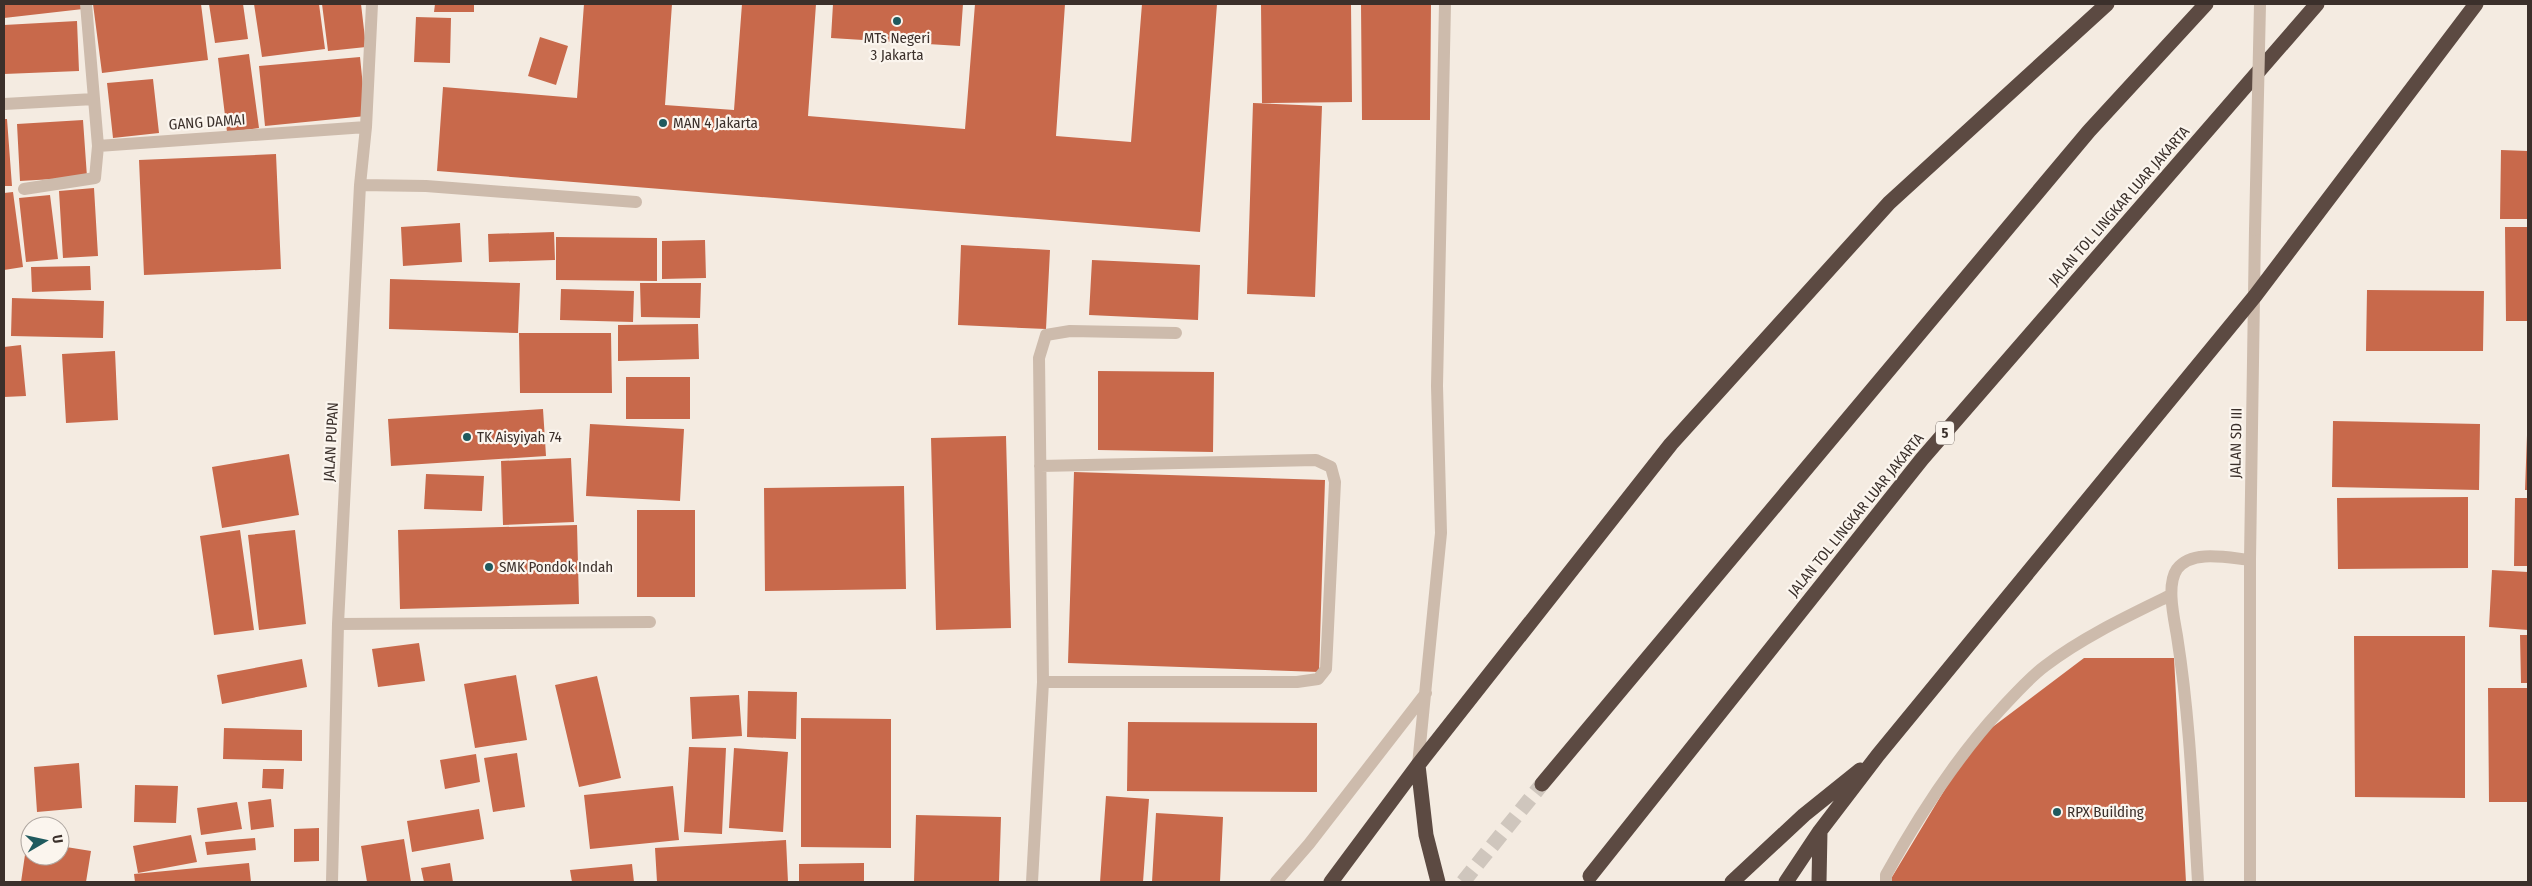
<svg xmlns="http://www.w3.org/2000/svg" width="2532" height="886" font-family="'Fira Sans Condensed',sans-serif">
	<style>
		.building { fill: #c8694b }
		.lines { fill: none; stroke-linecap: round; stroke-linejoin: round }
		.highway-tunnel { stroke: #cfc6bd; stroke-width: 15; stroke-dasharray: 15 8; stroke-linecap: butt }
		.minor { stroke: #cdbbac; stroke-width: 12 }
		.highway { stroke: #5c4a42; stroke-width: 15 }
		.minor-bridge { stroke: #cdbbac; stroke-width: 12 }
		.poi-dot { fill: #1f5a5e; stroke: #fbf5ee; stroke-width: 2 }
		.labels { text-anchor: middle; dominant-baseline: central; stroke-width: 4.5; stroke-linejoin: round; paint-order: stroke }
		.shield { fill: #fbf5ee; stroke: #756b66; stroke-width: 1 }
		.shield-label { font-size: 14px; font-weight: bold; fill: #3b302b }
		.poi-label { font-size: 15px; fill: #3b302b; stroke: #fbf5ee; text-anchor: start }
		.street-label { font-size: 15px; fill: #3b302b; stroke: #fbf5ee }
	</style>
	<rect width="100%" height="100%" fill="#f4ebe1"/>
	<path class="building" d="M4,4H82L83,9L4,18Z
		M93,4H201L208,60L102,73Z
		M209,4H243L248,39L215,43Z
		M254,4H319L325,49L262,57Z
		M322,4H361L366,47L328,51Z
		M435,4H474V12H434Z
		M584,4H672L665,105L734,110L742,4H816L808,116L965,129L975,4H1065L1056,136L1131,142L1142,4H1217L1200,232L437,171L443,87L577,98Z
		M833,4H963L960,46L831,38Z
		M1261,4H1351L1352,102L1262,103Z
		M1361,4H1431L1430,120H1362Z
		M416,17L451,18L450,63L414,62Z
		M77,21L79,71L4,74V25Z
		M540,37L568,46L556,85L528,76Z
		M249,54L259,128L227,132L218,58Z
		M360,57L366,116L265,126L259,66Z
		M153,79L159,133L113,138L107,83Z
		M1253,103L1322,106L1315,297L1247,294Z
		M4,119H7L12,186H4Z
		M83,120L87,177L20,181L17,124Z
		M2501,150L2528,151V219H2500Z
		M276,154L281,269L144,275L139,160Z
		M94,188L98,256L63,258L59,191Z
		M13,192L23,267L4,270V193Z
		M50,195L58,259L26,262L19,198Z
		M460,223L462,262L403,266L401,227Z
		M2505,227H2528V321H2506Z
		M554,232L555,260L489,262L488,234Z
		M556,237L657,238V281L556,280Z
		M705,240L706,278L662,279V241Z
		M961,245L1050,250L1046,329L958,325Z
		M1092,260L1200,265L1198,320L1089,315Z
		M90,266L91,290L32,292L31,267Z
		M390,279L520,283L518,333L389,329Z
		M640,283H701L700,318L641,317Z
		M561,289L634,291L633,322L560,320Z
		M2367,290L2484,291L2483,351H2366Z
		M12,298L104,301L103,338L11,336Z
		M698,324L699,359L618,361V325Z
		M519,333H611L612,393H520Z
		M21,345L26,396L4,397V347Z
		M115,351L118,420L66,423L62,354Z
		M1098,371L1214,372L1213,452L1098,450Z
		M626,377H690V419H626Z
		M543,409L546,456L391,466L388,419Z
		M2333,421L2480,424L2479,490L2332,487Z
		M590,424L684,429L680,501L586,496Z
		M2527,435H2528V490H2525Z
		M1006,436L1011,628L936,630L931,438Z
		M289,454L299,515L222,528L212,467Z
		M571,458L574,522L503,525L501,461Z
		M1074,472L1325,480L1319,672L1068,663Z
		M426,474L484,476L482,511L424,509Z
		M904,486L906,589L765,591L764,488Z
		M2468,497V568L2338,569L2337,498Z
		M2515,498H2528V566H2514Z
		M637,510H695V597H637Z
		M577,525L579,604L400,609L398,530Z
		M240,530L254,630L214,635L200,536Z
		M295,530L306,624L259,630L248,535Z
		M2492,570L2528,572V630L2489,627Z
		M2520,635H2528V683H2521Z
		M2354,636H2465V798L2355,797Z
		M419,643L425,681L378,687L372,649Z
		M2084,658H2174L2186,882H1889L1974,741Z
		M302,659L307,687L222,704L217,675Z
		M516,675L527,740L475,748L464,684Z
		M597,676L621,778L579,787L555,685Z
		M2488,688H2528V802H2489Z
		M748,691L797,692L796,739L747,737Z
		M739,695L742,736L692,739L690,697Z
		M801,718L891,719V848L801,847Z
		M1128,722L1317,723V792L1127,791Z
		M224,728L302,730V761L223,759Z
		M689,747L726,748L722,834L684,832Z
		M734,748L788,752L783,832L729,828Z
		M517,753L525,807L493,812L484,758Z
		M476,754L480,782L445,789L440,760Z
		M79,763L82,808L37,812L34,767Z
		M263,769H284L283,789L262,788Z
		M135,785L178,786L176,823L134,822Z
		M673,786L679,840L590,849L584,795Z
		M1106,796L1149,799L1143,882H1100Z
		M271,799L274,827L251,830L248,802Z
		M237,802L242,829L201,835L197,808Z
		M479,809L484,839L412,852L407,821Z
		M1156,813L1223,817L1220,882H1152Z
		M916,815L1001,817L999,882H914Z
		M319,828V861L294,862V829Z
		M191,835L197,862L138,873L133,846Z
		M255,838L256,850L207,855L205,842Z
		M404,839L411,882H367L361,846Z
		M786,840L788,882H657L655,848Z
		M27,841H30V856H60V846L91,851L86,882H21Z
		M249,863L251,882H135L134,874Z
		M450,863L453,882H424L421,868Z
		M864,863V882H799V864Z
		M632,864L634,882H572L570,870Z"/>
	<g class="lines">
		<path class="highway-tunnel" d="M1463,882L1542,784"/>
		<path class="minor" d="M4,104L94,99
			M98,146L366,127
			M360,185L426,186L636,202
			M24,189L95,178L98,146L86,4
			M1040,466L1316,460L1331,467L1335,482L1326,669L1318,679L1297,682H1043
			M338,624L650,622
			M1418,765L1441,533L1437,386L1445,4
			M332,882L338,624L360,185L366,127L372,4
			M1032,882L1043,682L1039,358L1046,335L1070,331L1176,333
			M1276,882L1309,844L1426,693
			M1886,882V875C1919,815 1955,759 2001,709C2015,694 2029,678 2045,666C2083,637 2128,616 2171,595
			M2198,882C2193,800 2190,718 2177,636C2174,618 2166,585 2177,569C2192,549 2229,558 2250,560
			M2250,882V560L2255,230"/>
		<path class="highway" d="M1418,765L1426,835L1438,882
			M1542,784L2089,131L2206,4
			M1590,876L1922,459L2317,4
			M1331,882L1418,765L1671,444L1889,203L2107,4
			M1732,882L1804,815L1860,770
			M1786,882L1820,831L1878,755L2255,296L2476,4
			M1819,882L1820,831"/>
		<path class="minor-bridge" d="M2255,230L2260,4"/>
	</g>
	<g class="poi-dot">
		<circle cx="897" cy="21" r="5"/>
		<circle cx="663" cy="123" r="5"/>
		<circle cx="467" cy="437" r="5"/>
		<circle cx="489" cy="567" r="5"/>
		<circle cx="2057" cy="812" r="5"/>
	</g>
	<g class="labels">
		<rect class="shield" x="1936" y="421.5" width="18" height="23" rx="4"/>
		<g class="shield-label">
			<text x="1945" y="433">5</text>
		</g>
		<g class="poi-label">
			<text x="897" y="38" text-anchor="middle">MTs Negeri<tspan x="897" dy="17">3 Jakarta</tspan></text>
			<text x="673" y="123">MAN 4 Jakarta</text>
			<text x="477" y="437">TK Aisyiyah 74</text>
			<text x="499" y="567">SMK Pondok Indah</text>
			<text x="2067" y="812">RPX Building</text>
		</g>
		<g class="street-label">
			<text transform="translate(207 122) rotate(-4)">GANG DAMAI</text>
			<text transform="translate(2119 206) rotate(-49)">JALAN TOL LINGKAR LUAR JAKARTA</text>
			<text transform="translate(331 442) rotate(-87)">JALAN PUPAN</text>
			<text transform="translate(2236 443) rotate(-89)">JALAN SD III</text>
			<text transform="translate(1856 515) rotate(-51)">JALAN TOL LINGKAR LUAR JAKARTA</text>
		</g>
	</g>
	<rect width="2532" height="886" fill="none" stroke="#3b302b" stroke-width="10"/>
	<g transform="translate(45 841) rotate(81)"><circle r="24" fill="#fbf5ee" stroke="#aea6a0"/>
	<path d="M0-4L9 19L0 12L-9 19Z" fill="#1f5a5e"/>
	<text y="-8" font-size="14" font-weight="bold" text-anchor="middle" fill="#3b302b">U</text>
	</g>
</svg>
